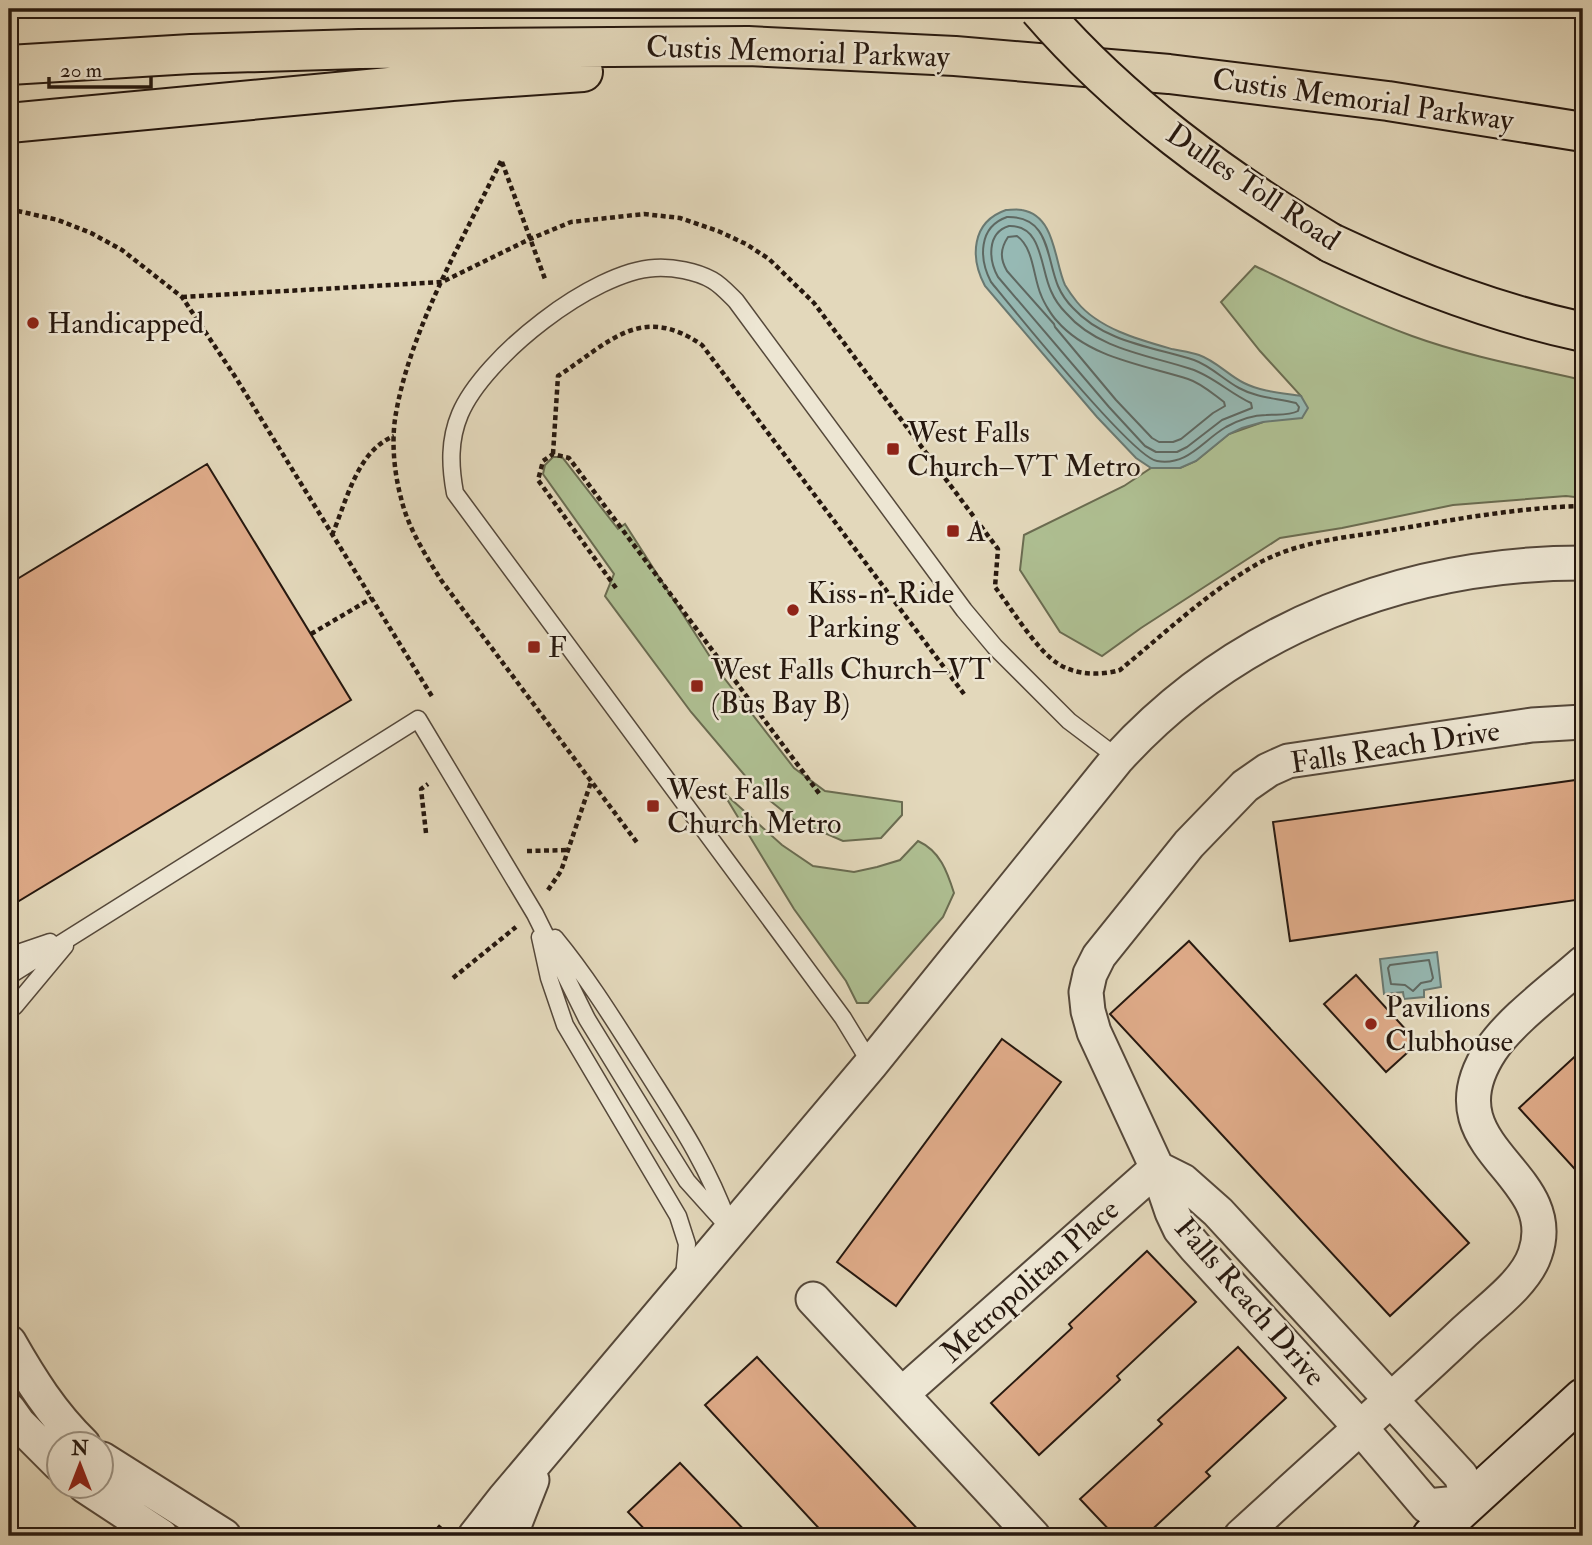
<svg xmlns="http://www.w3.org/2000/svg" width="1592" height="1545" font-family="'IM FELL Double Pica',serif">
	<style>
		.green { fill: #afc093; stroke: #6a6c51; stroke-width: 2 }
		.water { fill: #96b9b4; stroke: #697972; stroke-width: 2 }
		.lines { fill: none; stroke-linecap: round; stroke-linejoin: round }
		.shore { stroke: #5e6862; stroke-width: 2 }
		.building { fill: #dfab89; stroke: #26180f; stroke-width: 2 }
		.lane-casing { stroke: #55483a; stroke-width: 19 }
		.street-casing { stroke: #55483a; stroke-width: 37 }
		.secondary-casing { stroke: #26180f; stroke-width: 42 }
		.highway-casing { stroke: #26180f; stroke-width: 42 }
		.path { stroke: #26180f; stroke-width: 4.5; stroke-dasharray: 5 3.5; stroke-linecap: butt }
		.lane { stroke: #ede6d3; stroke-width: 16 }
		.street { stroke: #ede6d3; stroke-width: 33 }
		.secondary { stroke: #ede6d3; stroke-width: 38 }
		.highway { stroke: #e3d8bb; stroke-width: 38 }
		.highway-bridge-casing { stroke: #26180f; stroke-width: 42; stroke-linecap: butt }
		.highway-bridge { stroke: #e3d8bb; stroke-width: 38 }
		.poi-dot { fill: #8f2418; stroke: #ede6d3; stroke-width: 2.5 }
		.labels { text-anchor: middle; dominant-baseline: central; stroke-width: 5; stroke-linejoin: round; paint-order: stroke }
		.street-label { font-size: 30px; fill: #26180f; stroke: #ede6d3 }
		.poi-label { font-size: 30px; fill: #26180f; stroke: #ede6d3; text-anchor: start }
	</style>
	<rect width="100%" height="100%" fill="#e3d8bb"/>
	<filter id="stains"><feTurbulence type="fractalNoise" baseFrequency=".00286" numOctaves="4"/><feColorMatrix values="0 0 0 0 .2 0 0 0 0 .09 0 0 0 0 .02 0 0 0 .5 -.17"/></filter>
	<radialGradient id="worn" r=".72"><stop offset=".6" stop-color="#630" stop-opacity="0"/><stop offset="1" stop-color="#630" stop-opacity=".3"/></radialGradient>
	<path class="green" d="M1255,266C1307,291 1358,316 1412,336C1467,356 1526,367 1583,380V498L1566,496L1453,505L1342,528L1280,538L1141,628L1102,656L1060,632L1020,570L1024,535L1124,486L1151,468H1180L1196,461L1229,434L1263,422L1301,396L1260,351L1221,302Z
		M553,457H562L618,529L625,524L721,674L794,768L825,791L902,802V815L881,838L843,841L794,820L758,791L691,712L605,596L614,574L543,474L545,465Z
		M722,791L782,845L813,866L854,872L877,867L900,860L918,841C940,851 947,871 954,893L943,917L868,1003H857L846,981L794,909Z"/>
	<path class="water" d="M1006,210C1010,210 1017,209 1022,210C1056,216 1054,261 1065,285C1068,290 1073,297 1077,302C1099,329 1140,340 1172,349C1181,351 1190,352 1199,355C1216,361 1228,375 1244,383C1262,392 1282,393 1301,396L1308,408L1302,418L1263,422L1242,428L1229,434L1196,461L1180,468H1151L1136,458L1097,417L985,286C970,258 971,222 1006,210Z
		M1437,952L1441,987L1424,990V997L1404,999L1403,992L1384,994L1380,959Z"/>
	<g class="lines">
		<path class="shore" d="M1007,217C1050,216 1046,257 1058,286C1061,293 1068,303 1073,308C1104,342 1153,347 1194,360C1211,366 1224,380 1239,388C1257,398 1276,398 1296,403L1299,407L1298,411C1289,416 1277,414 1266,415C1253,415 1237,421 1226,427C1202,441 1188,466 1157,461C1133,458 1014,310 991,282C979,259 978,227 1007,217Z
			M1009,226C1043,225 1040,268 1051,291C1054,298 1060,307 1066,313C1097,349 1148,355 1191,369C1211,375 1231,394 1251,403L1252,408L1222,420L1187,447L1177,452H1156L1145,446L1109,407L998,277C989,261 986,233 1009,226Z
			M1017,236C1034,248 1033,277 1041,295C1044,303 1052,316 1057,321C1089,358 1144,365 1188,379C1201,383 1213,394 1224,402L1225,406L1213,413L1181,439L1173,442H1159L1152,438L1116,400L1055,327L1054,324L1007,271C1000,259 1000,249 1008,237Z
			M1429,960L1433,978L1431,981L1421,983L1413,991L1405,985L1391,984L1388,968L1390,965Z"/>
	</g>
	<path class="building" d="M207,464L351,700L9,907V584Z
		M1583,779V899L1290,941L1273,822Z
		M1189,941L1469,1243L1390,1316L1110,1014Z
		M1356,975L1418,1043L1386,1072L1324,1004Z
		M1002,1039L1061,1082L896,1306L837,1262Z
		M1583,1049V1178L1519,1108Z
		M1147,1251L1196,1302L1117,1376L1120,1380L1039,1455L991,1403L1072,1328L1069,1324Z
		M1238,1347L1286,1398L1206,1472L1210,1476L1145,1536H1115L1080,1499L1162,1424L1158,1420Z
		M757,1357L924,1536H826L705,1405Z
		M680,1463L750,1536H651L628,1512Z"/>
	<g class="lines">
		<g class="lane-casing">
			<path id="lane" d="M540,937L549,978L565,1025L678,1216L687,1244L684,1277
				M555,938C588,978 615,1022 643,1066C677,1120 706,1162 728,1222
				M9,956L50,942
				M9,976L418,719L535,914L587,1019L657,1133L687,1181L731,1230
				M9,1010L15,1006L65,946
				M871,1064L843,1018L455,493C450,466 449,440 460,414C484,357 593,271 655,268C673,267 696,271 712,280C721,285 729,294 736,301L964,610L995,647L1069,721L1118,758"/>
		</g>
		<g class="street-casing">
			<path id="street" d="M1157,1168L1183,1181L1218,1212L1461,1476L1469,1502L1427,1506L1360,1427L1196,1248L1180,1229L1172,1212L1157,1168L1094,1032L1088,1011L1086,992L1090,974L1099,956L1189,844L1245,786L1268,770L1288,761L1532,725L1583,722
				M813,1299L1033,1536
				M9,1342C30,1379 52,1414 83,1444
				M902,1394L1157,1168
				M9,1410L19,1424L60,1465
				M102,1459L224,1536
				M85,1486L161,1536
				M475,1536L504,1499L871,1064L1118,758C1238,627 1406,563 1583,563
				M510,1536L532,1480
				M1241,1536C1315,1468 1391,1401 1464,1332C1487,1310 1525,1284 1535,1254C1564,1171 1426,1149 1491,1050C1511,1020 1555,988 1583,963"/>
		</g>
		<g class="secondary-casing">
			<path id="secondary" d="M1432,1536L1583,1398"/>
		</g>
		<g class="highway-casing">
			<path id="highway" d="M9,65L191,54L359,49L748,46L955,56L1169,74L1388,101L1583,132
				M9,123L452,81L583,72
				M1331,243C1413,282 1495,313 1583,332"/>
		</g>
		<path class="path" d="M501,161C463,239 411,328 396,413C391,440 394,472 401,498C408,528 425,554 441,580L638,844
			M502,162L545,279
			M9,209L58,220L91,233L122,250L182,297L236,378L433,698
			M182,297L442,282L530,239L571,222L644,214L680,218L718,231L746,244L769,259L814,303L998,549L995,587C1011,608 1036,649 1057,663C1074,675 1101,676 1120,670C1165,633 1208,592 1259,563C1301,540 1352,537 1398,529C1457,519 1524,507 1583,506
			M553,454L558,376C610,342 641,303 702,345L964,694
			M332,535C347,500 357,451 394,436
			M616,588L538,480L543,461L553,454L569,458L821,796
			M311,634L372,598
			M426,833L421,789L428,784
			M527,851L568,850
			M548,890L561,871L591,782
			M453,978L516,927
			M432,1536L443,1523"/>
		<use href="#lane" class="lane"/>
		<use href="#street" class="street"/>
		<use href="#secondary" class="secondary"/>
		<use href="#highway" class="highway"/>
		<g class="highway-bridge-casing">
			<path id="highway-bridge" d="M1039,9C1121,104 1224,179 1331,243"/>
		</g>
		<use href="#highway-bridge" class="highway-bridge"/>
	</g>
	<g class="poi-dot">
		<circle cx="33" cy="323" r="7"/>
		<rect x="886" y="442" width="14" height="14" rx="3.5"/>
		<rect x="946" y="524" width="14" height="14" rx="3.5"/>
		<circle cx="793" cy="610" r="7"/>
		<rect x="527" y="640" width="14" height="14" rx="3.5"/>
		<rect x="690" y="679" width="14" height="14" rx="3.5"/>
		<rect x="646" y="799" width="14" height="14" rx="3.5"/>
		<circle cx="1371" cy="1024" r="7"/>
	</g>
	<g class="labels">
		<g class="street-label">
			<text transform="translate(798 52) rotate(2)">Custis Memorial Parkway</text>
			<text transform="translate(1363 100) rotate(8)">Custis Memorial Parkway</text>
			<text transform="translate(1253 187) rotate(34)">Dulles Toll Road</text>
			<text transform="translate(1395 747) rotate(-9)">Falls Reach Drive</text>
			<text transform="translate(1030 1281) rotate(-42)">Metropolitan Place</text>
			<text transform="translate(1250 1302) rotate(49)">Falls Reach Drive</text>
		</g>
		<g class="poi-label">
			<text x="47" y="323">Handicapped</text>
			<text x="907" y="432">West Falls<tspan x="907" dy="34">Church–VT Metro</tspan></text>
			<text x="967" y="531">A</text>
			<text x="807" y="593">Kiss-n-Ride<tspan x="807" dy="34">Parking</tspan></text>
			<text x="548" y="647">F</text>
			<text x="711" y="669">West Falls Church–VT<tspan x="711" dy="34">(Bus Bay B)</tspan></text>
			<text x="667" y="789">West Falls<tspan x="667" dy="34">Church Metro</tspan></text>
			<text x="1385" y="1007">Pavilions<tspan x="1385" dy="34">Clubhouse</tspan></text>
		</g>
	</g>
	<rect width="1592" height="1545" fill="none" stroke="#e3d8bb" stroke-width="35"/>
	<rect x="10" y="10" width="1571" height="1524" fill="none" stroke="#26180f" stroke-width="3.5"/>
	<rect x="18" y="18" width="1557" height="1510" fill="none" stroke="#26180f" stroke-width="2"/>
	<g transform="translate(80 1465)"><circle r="33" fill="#ede6d3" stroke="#9d9485" stroke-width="2"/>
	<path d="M0-5L12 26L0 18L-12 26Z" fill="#8f2418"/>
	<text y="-10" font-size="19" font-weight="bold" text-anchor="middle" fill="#26180f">N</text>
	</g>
	<path d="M49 77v10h102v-10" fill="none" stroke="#26180f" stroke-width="3.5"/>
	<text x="60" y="77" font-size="21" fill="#26180f" stroke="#ede6d3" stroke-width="5" paint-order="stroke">20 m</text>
	<rect width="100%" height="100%" filter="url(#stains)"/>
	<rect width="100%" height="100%" fill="url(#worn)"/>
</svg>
